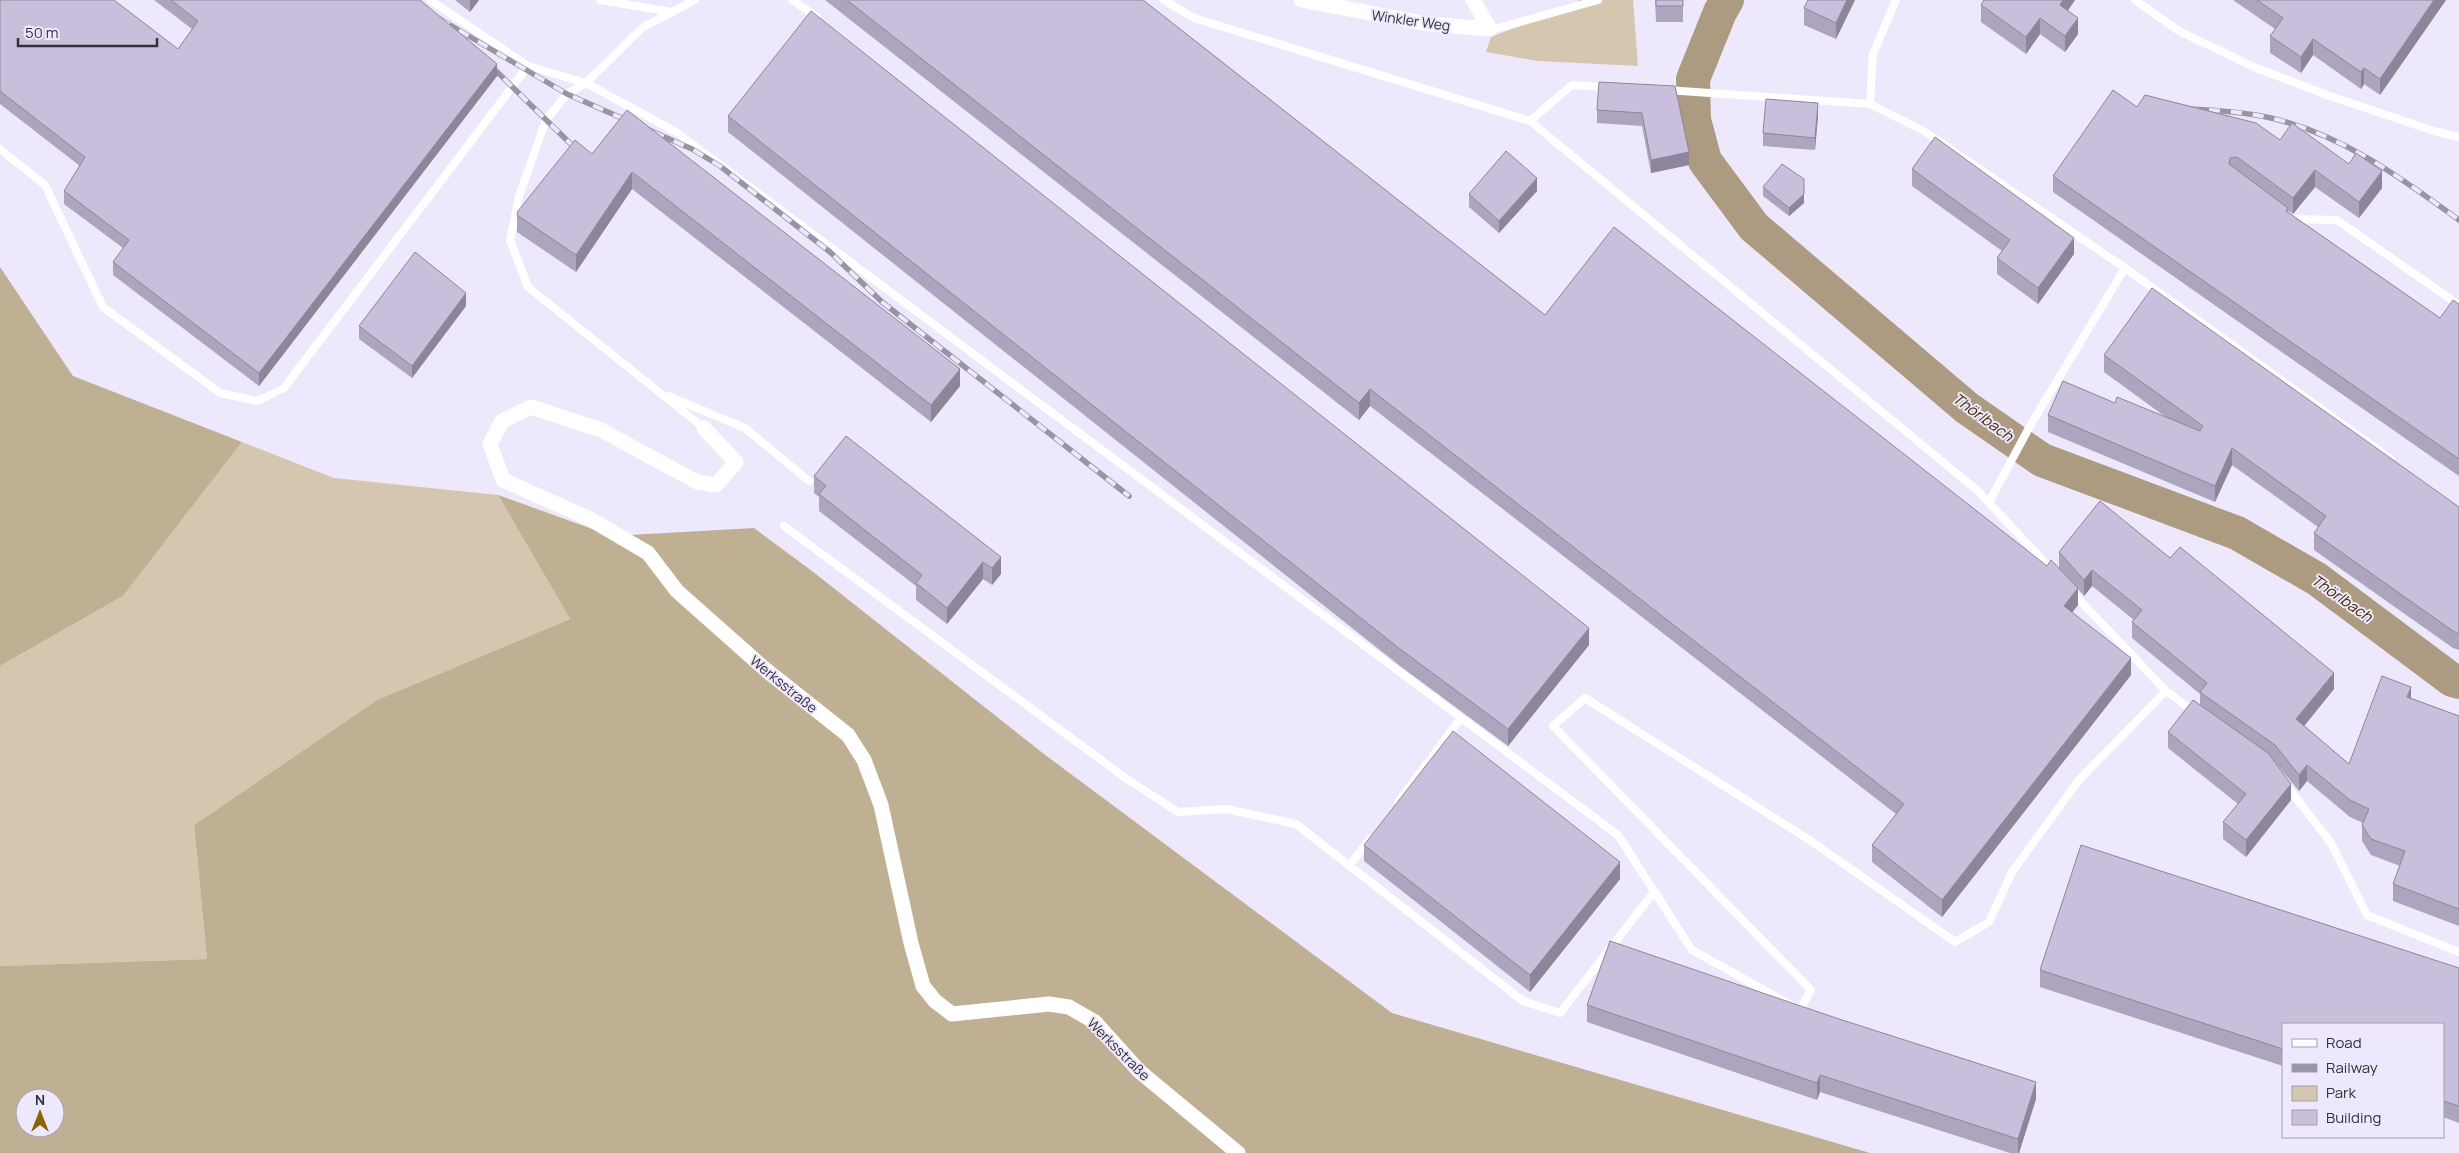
<svg xmlns="http://www.w3.org/2000/svg" width="2459" height="1153" font-family="Manrope,sans-serif">
	<style>
		.green { fill: #d5c7af }
		.forest { fill: #c0b093; fill-rule: evenodd }
		.lines { fill: none; stroke-linecap: round; stroke-linejoin: round }
		.river { stroke: #ac9b80; stroke-width: 34 }
		.lane { stroke: #fff; stroke-width: 8 }
		.street { stroke: #fff; stroke-width: 15 }
		.rail-casing { stroke: #9994a3; stroke-width: 5.5 }
		.rail { stroke: #eee8fc; stroke-width: 4; stroke-dasharray: 11; stroke-linecap: butt }
		.wall { fill: #ada4be }
		.shaded-wall { fill: #8d869b }
		.building { fill: #c9bfdd; stroke: #8d869b }
		.labels { text-anchor: middle; dominant-baseline: central; stroke-width: 4; stroke-linejoin: round; paint-order: stroke }
		.street-label { font-size: 14px; fill: #333039; stroke: #eee8fc }
		.water-label { font-size: 15px; font-style: italic; fill: #3e2b04; stroke: #eee8fc }
	</style>
	<rect width="100%" height="100%" fill="#eee8fc"/>
	<path class="green" d="M1578,0H1633L1638,66L1538,61L1486,52L1491,37L1579,3Z
		M242,442L334,478L498,495L570,619L377,700L194,825L207,959L0,966V666L123,596Z"/>
	<path class="forest" d="M0,267L73,376L242,442L123,596L0,666Z
		M498,495L612,536L754,528L812,571L1044,754L1392,1013L1870,1153H0V966L207,959L194,825L377,700L570,619ZM25,1098H55V1128H25Z"/>
	<g class="lines">
		<path class="river" d="M1727,0L1720,12L1693,79L1694,120L1705,161L1754,227L1967,408L2042,460L2237,533L2317,579L2452,680L2459,682"/>
		<path class="lane" d="M430,0L528,66L586,83
			M600,0L672,12
			M695,0L642,28L586,83L676,132L1618,835L1692,950L1800,1010L1811,990L1553,726L1585,698L1811,841L1955,942L1989,922L2012,872L2079,780L2166,691L2196,713
			M792,0L817,17
			M1164,0L1194,18L1530,121L1978,491L2053,571
			M2135,0L2179,31L2254,67L2327,95L2434,131L2459,137
			M1490,29L1502,27L1598,0
			M586,83L567,94L546,120L519,196L510,240L528,287L704,428
			M1666,90L1870,104L1924,131L2125,268L2391,459
			M1870,104L1873,54L1896,0
			M1530,121L1572,85L1607,87
			M0,149L45,185L103,307L220,393L258,401L284,388L528,66
			M2291,219L2337,220L2459,305
			M668,396L745,428L809,481
			M1989,502L2030,426L2125,268
			M784,526L1124,777L1178,812L1226,809L1296,824L1523,1001L1560,1013L1654,892
			M2071,591L2166,691
			M2286,785L2331,843L2367,915L2459,952
			M1398,802L1461,718
			M1349,866L1370,839"/>
		<path class="street" d="M1301,0L1428,24L1490,29L1473,0
			M704,428L736,462L716,485L697,482L601,430L531,407L502,421L490,444L503,480L590,519L648,553L677,591L766,670L848,735L864,760L881,805L911,943L923,986L935,1001L952,1014L1049,1004L1069,1007L1095,1022L1139,1071L1238,1153"/>
		<g class="rail-casing">
			<path id="rail" d="M440,19L567,94L692,149L720,166L830,252L882,302L1129,496
				M488,63L580,153
				M2187,109C2215,110 2244,112 2271,118C2343,135 2401,178 2459,220"/>
		</g>
		<use href="#rail" class="rail"/>
	</g>
	<path class="wall" d="M0,0L178,49L192,29L154,0H420L497,76L259,386L113,275V262L123,248L64,204V191L80,166L0,104Z
		M455,0H479L470,12Z
		M825,0H1143L1545,315L2047,566L2059,568V552L2170,558L2334,689L2304,726L2349,764L2411,698L2459,716V926L2393,901V884L2400,866L2371,855L2362,841V825L2363,823L2350,817L2307,781L2299,791L2275,762L2273,760L2291,800L2246,857L2223,839V822L2238,804L2168,748V732L2200,705V694L2132,638V622L2134,620L2092,586L2084,596L2078,589V605L2072,612L2131,675L1942,917L1872,862V845L1896,814L1370,406L1359,420Z
		M1655,0H1683V22H1656Z
		M1855,0L1836,39L1804,25V8Z
		M2075,0L2068,10L2078,34L2065,52L2040,34L2026,54L1981,22V5Z
		M2233,0H2446L2380,95L2364,84L2361,89L2313,55L2301,73L2270,53V36L2275,29Z
		M1675,86L1689,165L1651,173L1642,126L1597,123V110Z
		M2137,107L2280,140L2382,188L2359,218L2315,187L2293,214L2288,211V212L2440,318L2459,304V476L2053,192V176Z
		M627,110L960,386L931,422L632,189L576,272L517,232V215L592,154Z
		M728,116L1589,645L1508,746L1400,666L728,132Z
		M1818,116L1815,150L1763,146V133Z
		M1912,169L2074,254L2038,304L1997,274V258L2002,251L1912,186Z
		M1763,187L1804,203L1789,216L1763,196Z
		M1537,191L1499,233L1469,207V194Z
		M466,306L412,378L359,339V326Z
		M2104,355L2459,507V650L2453,648L2314,550V533L2318,527L2232,465L2215,502L2048,432V415L2115,403L2167,418L2104,372Z
		M846,436L1001,574L992,585L983,579L947,624L916,600V586L819,511V497L814,493V476Z
		M1364,845L1620,879L1530,992L1364,861Z
		M2459,968V1123L2443,1117V1024H2283V1066L2040,987V970Z
		M1587,1005L1839,1019L2036,1099L2019,1153H2010L1820,1092L1817,1100L1587,1022Z"/>
	<path class="shaded-wall" d="M470,0H479L470,12Z
		M1847,0H1855L1836,39V23Z
		M2063,0H2075L2060,22V5Z
		M2434,0H2446L2380,95V79Z
		M2040,18V34L2026,54V37Z
		M2078,18V34L2065,52V36Z
		M2313,39V55L2301,73V57Z
		M497,64V76L259,386V373Z
		M2364,68V84L2361,89V72Z
		M1818,103V116L1815,150V138Z
		M1689,152V165L1651,173V160Z
		M2315,170V187L2293,214V198Z
		M2382,171V188L2359,218V202Z
		M632,172V189L576,272V255Z
		M1537,178V191L1499,233V221Z
		M1804,194V203L1789,216V208Z
		M2074,238V254L2038,304V288Z
		M466,293V306L412,378V366Z
		M960,369V386L931,422V405Z
		M1370,389V406L1359,420V403Z
		M2232,448V465L2215,502V486Z
		M1001,557V574L992,585V568Z
		M983,562V579L947,624V608Z
		M2092,570V586L2084,596V580Z
		M2078,588V605L2064,623V606Z
		M1589,628V645L1508,746V729Z
		M2131,658V675L1942,917V900Z
		M2334,673V689L2296,736V719Z
		M2411,687V703L2407,697Z
		M2307,765V781L2299,791V775Z
		M2291,784V800L2246,857V840Z
		M1620,862V879L1530,992V975Z
		M1820,1075V1092L1817,1100V1083Z
		M2036,1082V1099L2019,1153H2018V1139Z"/>
	<path class="building" d="M0,0H114L178,49L198,21L171,0H420L497,64L259,373L113,262L129,240L64,191L85,157L0,91Z
		M847,0H1143L1545,315L1614,227L2047,566L2051,560L2078,588L2064,606L2131,658L1942,900L1872,845L1904,804L1370,389L1359,403Z
		M1656,0H1683V6H1656Z
		M1808,0H1847L1836,23L1804,8Z
		M1984,0H2063L2060,5L2078,18L2065,36L2040,18L2026,37L1981,5Z
		M2257,0H2434L2380,79L2364,68L2361,72L2313,39L2301,57L2270,36L2283,18Z
		M811,11L1589,628L1508,729L1400,649L728,116Z
		M1599,82L1675,86L1689,152L1651,160L1642,113L1597,110Z
		M2113,90L2137,107L2145,95L2256,123L2280,140L2292,123L2349,164L2356,153L2382,171L2359,202L2315,170L2293,198L2237,157L2230,158L2229,164L2288,208L2286,211L2440,318L2453,300L2459,304V459L2053,176Z
		M1766,99L1818,103L1815,138L1763,133Z
		M627,110L960,369L931,405L632,172L576,255L517,215L518,211L575,140L592,154Z
		M1935,137L2074,238L2038,288L1997,258L2010,240L1912,169Z
		M1506,151L1537,178L1499,221L1469,194Z
		M1782,164L1804,179V194L1789,208L1763,187Z
		M415,252L466,293L412,366L359,326Z
		M2152,288L2459,507V634L2453,631L2314,533L2326,516L2232,448L2215,486L2048,415L2063,381L2115,403L2117,397L2200,431L2203,426L2104,355Z
		M846,436L1001,557L992,568L983,562L947,608L916,583L922,575L819,494L826,486L814,476Z
		M2100,501L2170,558L2180,547L2334,673L2296,719L2349,764L2382,676L2411,687L2407,697L2459,716V909L2393,884L2405,851L2371,839L2362,825L2369,809L2350,800L2307,765L2299,775L2275,745L2200,692L2207,683L2132,622L2142,610L2092,570L2084,580L2059,552Z
		M2193,700L2268,753L2291,784L2246,840L2223,822L2246,794L2168,732Z
		M1453,731L1620,862L1530,975L1364,845Z
		M2081,845L2459,968V1106L2443,1101V1024H2283V1049L2040,970Z
		M1610,941L1839,1019L2036,1082L2018,1139L1820,1075L1817,1083L1587,1005Z"/>
	<g class="labels">
		<g class="street-label">
			<text transform="translate(1411 20) rotate(8)">Winkler Weg</text>
			<text transform="translate(784 684) rotate(39)">Werksstraße</text>
			<text transform="translate(1119 1049) rotate(45)">Werksstraße</text>
		</g>
		<g class="water-label">
			<text transform="translate(1983 417) rotate(36)">Thörlbach</text>
			<text transform="translate(2342 598) rotate(35)">Thörlbach</text>
		</g>
	</g>
	<rect x="2282" y="1023" width="162" height="115" fill="#eee8fc" stroke="#a39eae"/>
	<rect x="2292" y="1039" width="25" height="8" fill="#ffffff" stroke="#a39eae"/>
	<text x="2326" y="1048" font-size="15" fill="#333039">Road</text>
	<rect x="2292" y="1064" width="25" height="8" fill="#9994a3" stroke="#a39eae"/>
	<text x="2326" y="1073" font-size="15" fill="#333039">Railway</text>
	<rect x="2292" y="1086" width="25" height="15" fill="#d5c7af" stroke="#a39eae"/>
	<text x="2326" y="1098" font-size="15" fill="#333039">Park</text>
	<rect x="2292" y="1110" width="25" height="15" fill="#c9bfdd" stroke="#a39eae"/>
	<text x="2326" y="1123" font-size="15" fill="#333039">Building</text>
	<g transform="translate(40 1113)"><circle r="24" fill="#eee8fc" stroke="#a39eae"/>
	<path d="M0-4L9 19L0 12L-9 19Z" fill="#8a6302"/>
	<text y="-8" font-size="14" font-weight="bold" text-anchor="middle" fill="#333039">N</text>
	</g>
	<path d="M18 38v8h139v-8" fill="none" stroke="#333039" stroke-width="2.5"/>
	<text x="25" y="38" font-size="15" fill="#333039" stroke="#eee8fc" stroke-width="4" paint-order="stroke">50 m</text>
</svg>
